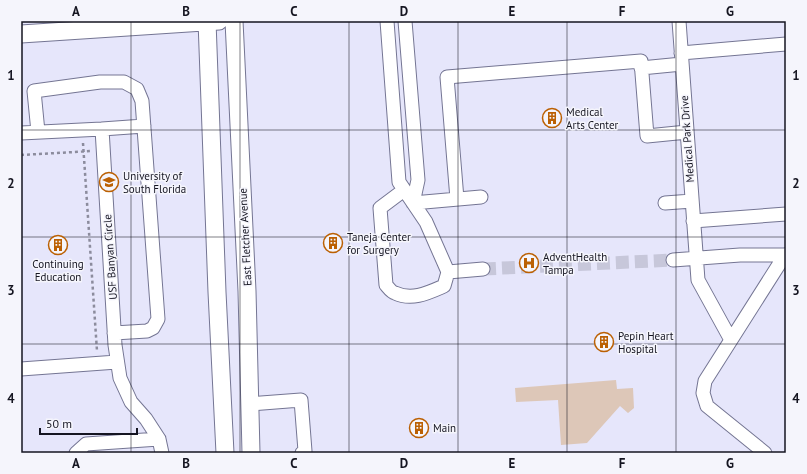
<svg xmlns="http://www.w3.org/2000/svg" width="807" height="474" font-family="'PT Sans',sans-serif">
	<style>
		.green { fill: #ddc7b8 }
		.lines { fill: none; stroke-linecap: round; stroke-linejoin: round }
		.minor-tunnel { stroke: #c7c7da; stroke-width: 13; stroke-dasharray: 13 6; stroke-linecap: butt }
		.minor-casing { stroke: #747593; stroke-width: 15 }
		.major-casing { stroke: #747593; stroke-width: 19 }
		.path { stroke: #8c8c9d; stroke-width: 2.5; stroke-dasharray: 3 3; stroke-linecap: butt }
		.minor { stroke: #fff; stroke-width: 13 }
		.major { stroke: #fff; stroke-width: 17 }
		.grid { fill: none; stroke: #151521; stroke-width: 1; stroke-opacity: 0.55 }
		.labels { text-anchor: middle; dominant-baseline: central; stroke-width: 3; stroke-linejoin: round; paint-order: stroke }
		.poi-label { font-size: 11px; fill: #151521; stroke: #f5f5fc; text-anchor: start }
		.street-label { font-size: 11px; fill: #151521; stroke: #f5f5fc }
		.neatline { fill: none; stroke: #151521; stroke-width: 1.5 }
		.grid-label { font-size: 13px; text-anchor: middle; font-weight: bold; fill: #151521 }
	</style>
	<rect width="100%" height="100%" fill="#e6e6fb"/>
	<path class="green" d="M616,380L617,389L633,388L634,408L628,413L620,406L587,443L561,445L558,400L516,402L515,388Z"/>
	<g class="lines">
		<path class="minor-tunnel" d="M483,269L673,260"/>
		<g class="minor-casing">
			<path id="minor" d="M387,21L399,182L426,222L448,272L483,269
				M405,21L418,180L413,203
				M679,21L698,280L731,340
				M681,53L786,44
				M641,68L682,64
				M102,129L144,126
				M38,132L34,91L100,82H124L137,89L142,101L158,319L153,328L147,331L114,333
				M21,133L102,129L115,345L120,378L131,402L146,419L159,439L162,453
				M404,190L380,208L386,285C388,287 391,292 395,293C412,301 428,293 444,286L448,272
				M457,199L447,77L641,61L647,136L687,132
				M413,203L481,197
				M665,203L692,201
				M693,221L786,214
				M673,260L740,255H785
				M21,369L117,362
				M249,404L301,400L305,451L302,453
				M76,453L86,444L159,439
				M765,453L707,406L703,393L705,381L785,255"/>
		</g>
		<g class="major-casing">
			<path id="major" d="M207,21L217,292L225,453
				M234,21L247,291L251,453
				M21,34L219,21"/>
		</g>
		<path class="path" d="M83,143L97,351
			M21,155L92,151"/>
		<use href="#minor" class="minor"/>
		<use href="#major" class="major"/>
	</g>
	<path class="grid" d="M131,21V453M240,21V453M349,21V453M458,21V453M567,21V453M676,21V453M21,130H786M21,237H786M21,344H786"/>
	<defs>
		<g id="building-ring" transform="scale(1)"><circle r="9.5" fill="#f5f5fc" stroke="#bb6003" stroke-width="1.5"/><path d="M-4-6H4V6H1V3H-1V6H-4ZM-2.5-4.3h1.7v1.8h-1.7ZM.8-4.3h1.7v1.8H.8ZM-2.5-1h1.7V.8h-1.7ZM.8-1h1.7V.8H.8Z" fill="#bb6003"/></g>
		<g id="university-ring" transform="scale(1)"><circle r="9.5" fill="#f5f5fc" stroke="#bb6003" stroke-width="1.5"/><path d="M0-5L7-2L0 1L-7-2ZM-4 1L0 2.5L4 1V4Q0 6-4 4Z" fill="#bb6003"/></g>
		<g id="hospital-ring" transform="scale(1)"><circle r="9.5" fill="#f5f5fc" stroke="#bb6003" stroke-width="1.5"/><path d="M-5-5h3v3.5h4V-5h3V5h-3V1.5h-4V5h-3Z" fill="#bb6003"/></g>
	</defs>
	<g fill-rule="evenodd">
		<use href="#building-ring" x="552" y="118"/>
		<use href="#university-ring" x="109" y="182"/>
		<use href="#building-ring" x="333" y="243"/>
		<use href="#building-ring" x="58" y="245"/>
		<use href="#hospital-ring" x="529" y="263"/>
		<use href="#building-ring" x="604" y="342"/>
		<use href="#building-ring" x="419" y="428"/>
	</g>
	<g class="labels">
		<g class="poi-label">
			<text x="566" y="112">Medical<tspan x="566" dy="13">Arts Center</tspan></text>
			<text x="123" y="176">University of<tspan x="123" dy="13">South Florida</tspan></text>
			<text x="347" y="237">Taneja Center<tspan x="347" dy="13">for Surgery</tspan></text>
			<text x="543" y="257">AdventHealth<tspan x="543" dy="13">Tampa</tspan></text>
			<text x="58" y="264" text-anchor="middle">Continuing<tspan x="58" dy="13">Education</tspan></text>
			<text x="618" y="336">Pepin Heart<tspan x="618" dy="13">Hospital</tspan></text>
			<text x="433" y="428">Main</text>
		</g>
		<g class="street-label">
			<text transform="translate(687 139) rotate(-94)">Medical Park Drive</text>
			<text transform="translate(245 237) rotate(-93)">East Fletcher Avenue</text>
			<text transform="translate(110 257) rotate(-94)">USF Banyan Circle</text>
		</g>
	</g>
	<rect width="807" height="474" fill="none" stroke="#f5f5fc" stroke-width="44"/>
	<path d="M40 428v6h97v-6" fill="none" stroke="#151521" stroke-width="2"/>
	<text x="46" y="428" font-size="12" fill="#151521" stroke="#f5f5fc" stroke-width="3" paint-order="stroke">50 m</text>
	<rect x="22" y="22" width="763" height="430" class="neatline"/>
	<g class="grid-label">
		<text x="76" y="16">A</text>
		<text x="186" y="16">B</text>
		<text x="294" y="16">C</text>
		<text x="404" y="16">D</text>
		<text x="512" y="16">E</text>
		<text x="622" y="16">F</text>
		<text x="730" y="16">G</text>
		<text x="11" y="80">1</text>
		<text x="796" y="80">1</text>
		<text x="11" y="188">2</text>
		<text x="796" y="188">2</text>
		<text x="11" y="295">3</text>
		<text x="796" y="295">3</text>
		<text x="11" y="403">4</text>
		<text x="796" y="403">4</text>
		<text x="76" y="468">A</text>
		<text x="186" y="468">B</text>
		<text x="294" y="468">C</text>
		<text x="404" y="468">D</text>
		<text x="512" y="468">E</text>
		<text x="622" y="468">F</text>
		<text x="730" y="468">G</text>
	</g>
</svg>
